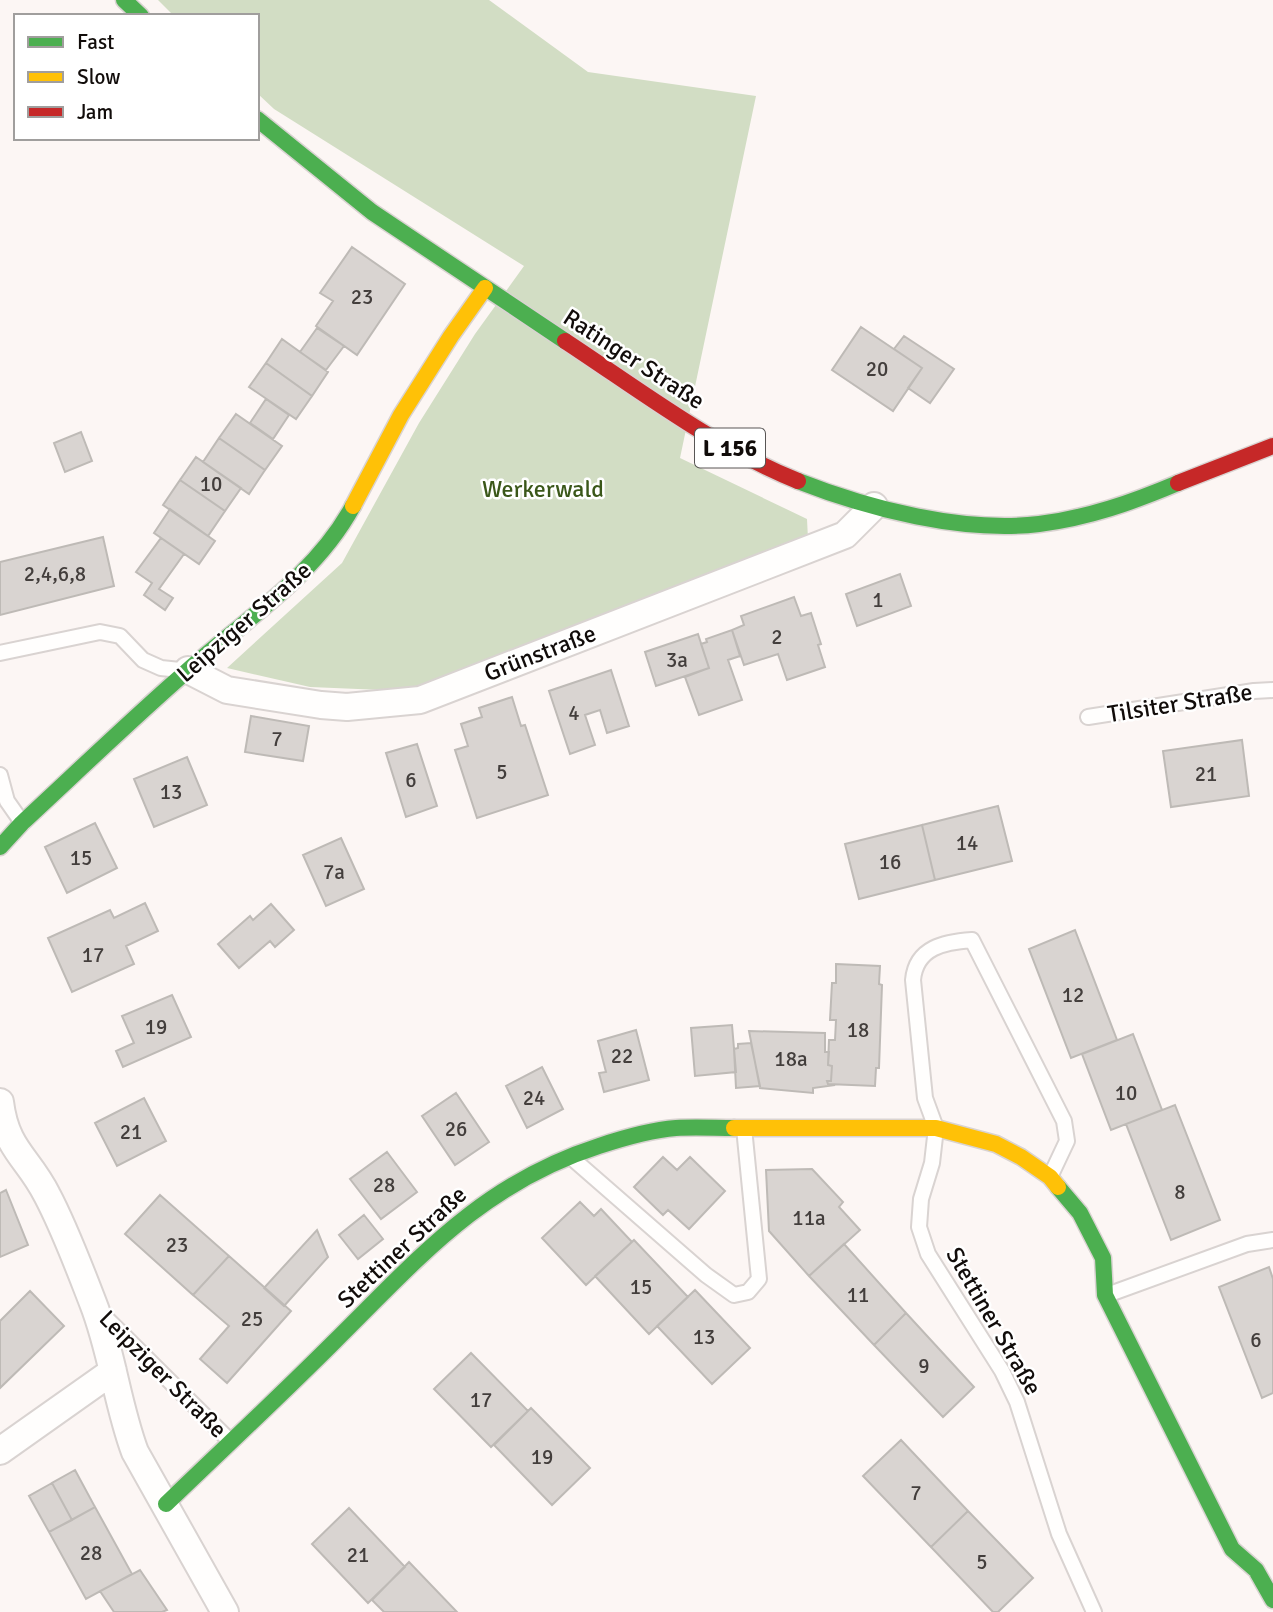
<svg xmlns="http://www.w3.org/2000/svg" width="1273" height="1612" font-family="Signika,sans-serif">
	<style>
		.forest { fill: #d2ddc4 }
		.building { fill: #d9d4d1; stroke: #bebab6; stroke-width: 2 }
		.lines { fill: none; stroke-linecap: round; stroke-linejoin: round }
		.lane-casing { stroke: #d9d3d1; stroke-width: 18 }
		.street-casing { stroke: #d9d3d1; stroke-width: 30 }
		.fast-casing { stroke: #d9d3d1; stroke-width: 19 }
		.slow-casing { stroke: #d9d3d1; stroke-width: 19 }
		.jam-casing { stroke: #d9d3d1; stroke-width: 19 }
		.lane { stroke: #fffefd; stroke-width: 14 }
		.street { stroke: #fffefd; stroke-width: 26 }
		.fast { stroke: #4caf50; stroke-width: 16 }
		.slow { stroke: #ffc107; stroke-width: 16 }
		.jam { stroke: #c62828; stroke-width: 16 }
		.labels { text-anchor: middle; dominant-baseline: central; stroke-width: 5; stroke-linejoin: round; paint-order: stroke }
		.number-label { font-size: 21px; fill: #433e3c }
		.shield { fill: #fff; stroke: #585554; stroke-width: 2 }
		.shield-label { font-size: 23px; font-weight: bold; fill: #110c0a }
		.street-label { font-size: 24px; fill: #110c0a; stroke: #fff }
		.park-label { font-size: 24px; fill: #3a5719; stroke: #fff }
	</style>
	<rect width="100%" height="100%" fill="#fcf6f4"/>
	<path class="forest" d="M158,0H489L588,72L756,96L680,458L807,519L808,539L406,691L310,687L227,668L342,563L419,423L475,334L524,266L274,109L257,93V16H174Z"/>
	<path class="building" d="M352,247L405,284L357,355L316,326L333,301L320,293Z
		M861,327L922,368L893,411L832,370Z
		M317,328L344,346L326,370L300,352Z
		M904,336L954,369L930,403L908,388L922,368L894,349Z
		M282,339L328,372L312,396L266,363Z
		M266,363L312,396L296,419L249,387Z
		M266,399L289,415L273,439L250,423Z
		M236,414L282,446L265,470L219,438Z
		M81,432L92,461L65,472L54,443Z
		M219,438L265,470L249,494L203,462Z
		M196,457L241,488L225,511L180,480Z
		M180,480L225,511L208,536L163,505Z
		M170,509L215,541L199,564L154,533Z
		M103,537L114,586L0,615V562Z
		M161,538L184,554L159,589L173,598L165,610L144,595L152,583L136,572Z
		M900,574L911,606L857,626L846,594Z
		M794,597L801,616L811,613L821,644L818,645L825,667L787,680L778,654L744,665L732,630L744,625L741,616Z
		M732,630L740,656L728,660L742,700L699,715L685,677L709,668L701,644L707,642L706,639Z
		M698,634L709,668L656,686L645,652Z
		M611,670L629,726L607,733L600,710L585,715L595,745L570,754L549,691Z
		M512,697L521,726L525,725L548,795L477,818L455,750L468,746L461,724L482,717L479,708Z
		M251,716L309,726L303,761L245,752Z
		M1242,740L1249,796L1171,807L1163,751Z
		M417,744L437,806L406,817L386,753Z
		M187,757L207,805L154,827L134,779Z
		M998,806L1012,861L935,880L922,825Z
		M95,823L117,868L67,893L45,847Z
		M922,825L935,880L859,899L845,844Z
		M341,838L364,889L326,906L303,855Z
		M145,903L158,931L126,946L134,964L72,992L48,938L110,910L114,918Z
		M271,904L294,930L275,947L270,941L239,968L218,944L250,916L253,920Z
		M1075,930L1117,1040L1071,1058L1029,949Z
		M836,964L880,966L879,984L882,985L879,1068H876L875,1086L828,1084L827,1081H831L832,1066L828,1065L829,1040H835L836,1020H830L832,983H836Z
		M172,995L191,1037L123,1067L116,1051L134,1043L122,1016Z
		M732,1025L736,1072L695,1076L691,1028Z
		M636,1030L649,1080L604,1092L599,1073L606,1072L598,1041Z
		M749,1031L825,1033V1052H829L828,1065L832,1066L831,1081H827L828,1084L835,1085L813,1088V1093L760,1088Z
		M1133,1034L1162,1110L1111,1130L1082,1054Z
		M751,1043L760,1086L736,1088L734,1049L738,1048V1044Z
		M542,1067L563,1109L527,1128L506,1086Z
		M456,1093L489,1142L455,1165L422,1116Z
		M144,1098L166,1141L117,1166L95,1123Z
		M1175,1105L1220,1220L1171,1240L1126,1124Z
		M387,1152L417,1192L381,1219L350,1179Z
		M663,1157L677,1170L690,1157L725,1191L689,1229L668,1210L663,1215L634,1187Z
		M812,1169L843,1202L839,1207L860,1230L809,1276L769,1231L766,1170Z
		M6,1190L28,1245L0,1257V1193Z
		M160,1195L229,1256L193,1295L125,1234Z
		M580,1202L594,1216L601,1209L632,1242L586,1285L542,1238Z
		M364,1215L383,1239L358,1259L339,1235Z
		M317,1230L328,1257L284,1306L264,1288Z
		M634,1240L688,1297L649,1334L595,1276Z
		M844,1244L906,1313L874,1345L809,1276Z
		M229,1256L291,1311L227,1383L200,1359L229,1326L193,1295Z
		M1269,1267L1273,1279V1393L1262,1398L1219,1287Z
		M695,1290L750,1348L712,1384L657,1326Z
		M30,1291L64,1326L0,1388V1321Z
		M906,1313L974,1387L943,1417L874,1345Z
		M471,1353L528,1411L491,1447L434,1389Z
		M531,1408L590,1468L552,1505L494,1445Z
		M901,1440L968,1511L931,1547L863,1476Z
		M75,1470L95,1507L72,1520L52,1483Z
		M52,1483L72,1520L49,1532L29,1496Z
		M95,1507L132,1574L86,1599L49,1532Z
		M349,1508L405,1567L368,1603L312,1544Z
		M968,1511L1033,1578L998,1612H993L931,1547Z
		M409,1562L457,1612H384L372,1600Z
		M140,1570L167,1610L162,1612H114L100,1591Z"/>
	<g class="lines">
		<g class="lane-casing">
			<path id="lane" d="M0,653L100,632L120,636L143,660L161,668L180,670
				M1088,717L1254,691L1273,690
				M0,775L7,801L21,821
				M573,1159L706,1275L734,1295L748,1292L759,1279L744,1128
				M1050,1177L1067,1141L1064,1121L972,940C945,942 916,947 913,980L925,1098L936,1128L932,1163L921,1199L919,1227L928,1254L1002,1371L1017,1402L1059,1534L1094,1612
				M1107,1295L1247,1244L1273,1240
				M103,1315L230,1441"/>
		</g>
		<g class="street-casing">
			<path id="street" d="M188,670L227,690L321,705L347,707L420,700L845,535L874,506
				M0,1102C6,1150 28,1157 47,1195C65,1229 79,1267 93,1303C112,1351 117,1404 135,1452L225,1612
				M0,1451L113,1371"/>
		</g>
		<g class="fast-casing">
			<path id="fast" d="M124,0L141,16
				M257,119L372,212L565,341
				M798,481C869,509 963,533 1039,524C1088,518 1133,502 1178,483
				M0,847L22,823C77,772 131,720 187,671C246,619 315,576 353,506
				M1058,1187L1080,1213L1103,1258L1105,1295L1232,1549L1256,1570L1273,1600
				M166,1504C222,1450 279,1397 334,1342C418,1259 481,1184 599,1146C623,1138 650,1130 676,1128C695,1127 715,1128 734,1128"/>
		</g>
		<g class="slow-casing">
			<path id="slow" d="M353,506L401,415L451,336L485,288
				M734,1128H936L996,1144L1021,1157L1050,1177L1058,1187"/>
		</g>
		<g class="jam-casing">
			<path id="jam" d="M565,341C641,391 714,447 798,481
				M1178,483L1273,446"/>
		</g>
		<use href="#lane" class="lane"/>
		<use href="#street" class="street"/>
		<use href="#fast" class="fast"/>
		<use href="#slow" class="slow"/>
		<use href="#jam" class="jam"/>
	</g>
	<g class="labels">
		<g class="number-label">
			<text x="362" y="297">23</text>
			<text x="877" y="369">20</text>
			<text x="211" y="484">10</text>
			<text x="55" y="574">2,4,6,8</text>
			<text x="878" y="600">1</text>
			<text x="777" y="637">2</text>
			<text x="677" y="660">3a</text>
			<text x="574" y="713">4</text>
			<text x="277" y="739">7</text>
			<text x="502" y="772">5</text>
			<text x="1206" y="774">21</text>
			<text x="411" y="780">6</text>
			<text x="171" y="792">13</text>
			<text x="967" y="843">14</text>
			<text x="81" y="858">15</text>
			<text x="890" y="862">16</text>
			<text x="334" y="872">7a</text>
			<text x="93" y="955">17</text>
			<text x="1073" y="995">12</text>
			<text x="156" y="1027">19</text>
			<text x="858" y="1030">18</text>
			<text x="622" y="1056">22</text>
			<text x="791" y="1059">18a</text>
			<text x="1126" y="1093">10</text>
			<text x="534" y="1098">24</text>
			<text x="456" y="1129">26</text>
			<text x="131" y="1132">21</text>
			<text x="384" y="1185">28</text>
			<text x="1180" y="1192">8</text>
			<text x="809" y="1218">11a</text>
			<text x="177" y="1245">23</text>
			<text x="641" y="1287">15</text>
			<text x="858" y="1295">11</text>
			<text x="252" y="1319">25</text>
			<text x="704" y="1337">13</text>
			<text x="1256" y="1340">6</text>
			<text x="924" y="1366">9</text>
			<text x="481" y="1400">17</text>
			<text x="542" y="1457">19</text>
			<text x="916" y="1493">7</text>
			<text x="91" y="1553">28</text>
			<text x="358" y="1555">21</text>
			<text x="982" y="1562">5</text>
		</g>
		<rect class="shield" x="695" y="428.5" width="70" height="39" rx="5"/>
		<g class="shield-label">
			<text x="730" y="448">L 156</text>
		</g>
		<g class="street-label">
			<text transform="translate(634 359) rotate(33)">Ratinger Straße</text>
			<text transform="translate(244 622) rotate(-41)">Leipziger Straße</text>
			<text transform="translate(540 653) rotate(-21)">Grünstraße</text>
			<text transform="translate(1180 703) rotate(-9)">Tilsiter Straße</text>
			<text transform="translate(402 1247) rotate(-43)">Stettiner Straße</text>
			<text transform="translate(994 1321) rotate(60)">Stettiner Straße</text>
			<text transform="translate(163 1374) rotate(45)">Leipziger Straße</text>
		</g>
		<g class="park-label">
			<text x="543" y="489">Werkerwald</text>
		</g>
	</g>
	<rect x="14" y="14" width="245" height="126" fill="#ffffff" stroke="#a09e9d" stroke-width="2"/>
	<rect x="28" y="37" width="35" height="10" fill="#4caf50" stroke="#a09e9d" stroke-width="2"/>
	<text x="77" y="49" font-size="21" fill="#110c0a">Fast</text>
	<rect x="28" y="72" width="35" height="10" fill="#ffc107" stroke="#a09e9d" stroke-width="2"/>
	<text x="77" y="84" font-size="21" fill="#110c0a">Slow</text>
	<rect x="28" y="107" width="35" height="10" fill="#c62828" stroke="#a09e9d" stroke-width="2"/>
	<text x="77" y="119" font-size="21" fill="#110c0a">Jam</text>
</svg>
